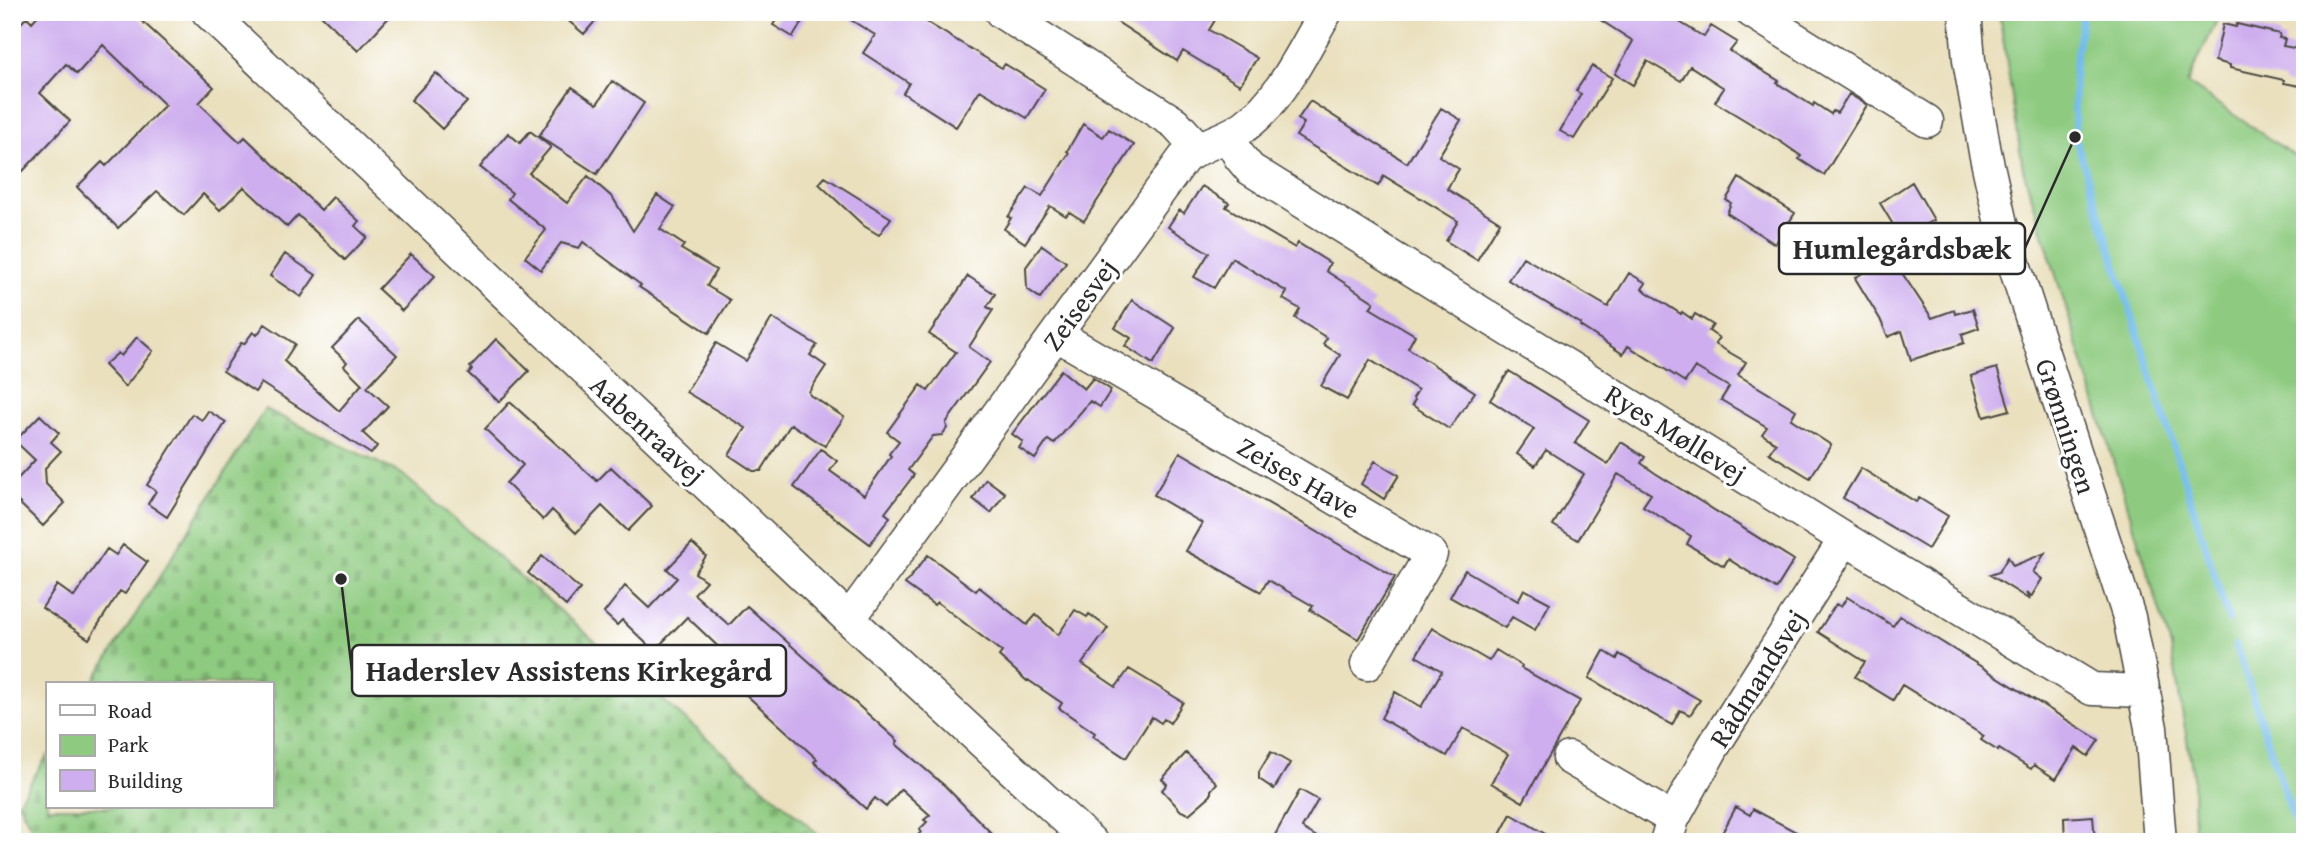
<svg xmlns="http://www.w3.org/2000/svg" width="2317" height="854" font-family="'Gentium Book Plus',serif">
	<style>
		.green { fill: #8ecb80; stroke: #5c7b56; stroke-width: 2 }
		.cemetery { fill: url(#cemetery-stones); stroke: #5c7b56; stroke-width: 2 }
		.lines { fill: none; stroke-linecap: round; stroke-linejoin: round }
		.stream { stroke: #72bcea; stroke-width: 7 }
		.building { fill: #ceaeee }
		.minor-casing { stroke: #484641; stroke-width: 35 }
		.minor { stroke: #fff; stroke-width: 32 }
		.labels { text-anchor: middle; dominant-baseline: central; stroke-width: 6; stroke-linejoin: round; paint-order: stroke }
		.street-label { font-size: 28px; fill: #2b2b2b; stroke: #fff }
		.leader { fill: none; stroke: #2b2b2b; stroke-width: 2.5 }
		.callout-dot { fill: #2b2b2b; stroke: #fff; stroke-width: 2.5 }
		.callout { fill: #fff; stroke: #2b2b2b; stroke-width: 2.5 }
		.callout-label { font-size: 30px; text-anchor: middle; font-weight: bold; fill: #2b2b2b }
	</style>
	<defs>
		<pattern id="cemetery-stones" width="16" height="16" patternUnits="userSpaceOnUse" patternTransform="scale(1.75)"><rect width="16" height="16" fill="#8ecb80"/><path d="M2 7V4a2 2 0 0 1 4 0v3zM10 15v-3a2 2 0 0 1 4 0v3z" fill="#7bae6f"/></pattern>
	</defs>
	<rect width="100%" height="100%" fill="#fff"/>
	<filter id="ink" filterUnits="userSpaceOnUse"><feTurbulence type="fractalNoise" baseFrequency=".0143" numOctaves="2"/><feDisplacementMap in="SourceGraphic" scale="14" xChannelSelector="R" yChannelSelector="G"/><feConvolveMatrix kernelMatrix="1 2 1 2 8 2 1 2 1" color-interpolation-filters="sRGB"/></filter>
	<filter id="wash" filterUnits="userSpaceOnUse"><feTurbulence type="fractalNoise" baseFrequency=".00686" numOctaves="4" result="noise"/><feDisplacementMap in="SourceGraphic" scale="28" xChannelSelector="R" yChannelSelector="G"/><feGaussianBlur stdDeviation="1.57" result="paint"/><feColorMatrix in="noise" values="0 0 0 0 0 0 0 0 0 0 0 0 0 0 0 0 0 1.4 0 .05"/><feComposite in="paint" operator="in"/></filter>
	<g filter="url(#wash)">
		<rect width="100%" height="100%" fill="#eae0be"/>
		<path class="green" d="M1999,12H2221L2187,83L2305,163V842H2194L2193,775L2171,647L2023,169Z"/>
		<path class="cemetery" d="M265,409L402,474L827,842H39L18,802L47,756V807H271V684H92Z"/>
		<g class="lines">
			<path class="stream" d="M2083,12L2074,69L2075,137L2229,620
				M2236,645L2301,842"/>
		</g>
		<g id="blocks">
			<path class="building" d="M41,12H132L214,87L199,103L240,142L245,137L321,210L333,197L359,221L355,226L367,237L345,260L298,215L287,227L244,187L220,210L203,194L184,215L157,191L118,228L77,187L102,162L106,166L165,105L103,45L77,74L66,64L40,93L70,121L23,171L12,161V32L27,17L32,22Z
				M318,12H394L358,51Z
				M558,12H603L584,34Z
				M781,12H808L793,37L773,25Z
				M838,12H910L1002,68L1005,64L1045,89L1027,118L980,90L956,127L903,93L909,83L863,53L875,35Z
				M1102,12H1220L1209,30L1257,58L1240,85L1183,51L1177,61Z
				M1588,12H1663L1704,37L1711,26L1737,42L1730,51L1779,81L1777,83L1813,106L1814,103L1831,114L1833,111L1837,113L1849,94L1867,105L1824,175L1799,159L1801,156L1781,142L1715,102L1724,88L1690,66L1681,81L1647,61L1633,85L1615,74L1633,41Z
				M2223,24L2236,27L2237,24L2280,34L2279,38L2285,39L2283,46L2305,50V87L2284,83V80L2230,68V65L2215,61Z
				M1592,66L1612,78L1574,139L1560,131L1581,94L1576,91Z
				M436,73L467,102L442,129L411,100Z
				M612,81L644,103L597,174L539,136L572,87L597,104Z
				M1310,101L1407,163L1441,108L1461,120L1439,156L1459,169L1447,189L1500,222L1477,260L1446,241L1458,221L1384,176L1378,186L1296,136L1304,123L1298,119Z
				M1083,124L1103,137L1109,129L1134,145L1084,221L1069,212L1066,216L1050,206L1025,243L1004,229L1011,218L1008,217L1028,188L1042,196L1069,153L1067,151Z
				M530,131L551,147L529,173L567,203L588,176L613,198L633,231L657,195L675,207L660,229L684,245L681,249L716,270L707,286L730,300L709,333L639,287L641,285L583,242L579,248L561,243L541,270L525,257L546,230L508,199L512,193L480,167L508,133L520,143Z
				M825,177L891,218L879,235L864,226L819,184Z
				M1739,178L1795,213L1775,244L1727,213L1731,203L1726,200Z
				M1912,182L1934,220L1901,238L1880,203Z
				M1202,186L1229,203L1226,207L1295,248L1298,243L1330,263L1326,271L1374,302L1370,308L1415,335L1408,348L1475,392L1449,429L1412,405L1415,400L1413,398L1418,390L1370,360L1347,400L1321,386L1340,355L1323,344L1327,338L1295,318L1300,309L1283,299L1287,292L1232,258L1214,288L1194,277L1209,253L1168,227L1179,210L1184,213Z
				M1042,245L1066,262L1040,298L1027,289L1026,267Z
				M285,254L316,275L301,297L270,276Z
				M411,254L435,276L402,311L378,289Z
				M1890,255L1932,318L1954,310L1955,314L1973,309L1979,328L1962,334L1964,343L1911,360L1902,331L1888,337L1880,319L1855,278Z
				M1523,257L1608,307L1629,273L1646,283L1642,289L1681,314L1682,312L1692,319L1695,314L1713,325L1709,331L1719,338L1715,344L1746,362L1738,375L1796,410L1791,419L1831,445L1810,478L1769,453L1776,443L1762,434L1767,427L1721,400L1729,387L1695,367L1685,382L1628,346L1623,354L1580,326L1581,324L1508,280Z
				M968,276L995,294L987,307L993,310L969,347L990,362L946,423L947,428L942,435L933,436L908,470L914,475L885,513L890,517L870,544L794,487L821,449L837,461L830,471L864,495L891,456L889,454L899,441L887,432L921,385L928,391L956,352L929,334Z
				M1132,300L1175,328L1153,364L1125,346L1131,338L1115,328Z
				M772,318L817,345L810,355L826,366L809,392L810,395L844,417L825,446L791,424L761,471H753L729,455L746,428L686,392L716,343L746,361Z
				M359,320L397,355L367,387L388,406L363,433L377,446L371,454L261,383L255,392L223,371L241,343L244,344L253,332L257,335L265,324L295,344L284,361L339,411L362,384L344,366L347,362L332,348Z
				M137,337L153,351L125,387L104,365L118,353L121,356Z
				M496,339L529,371L499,402L468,373L472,370L470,367Z
				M1997,368L2010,410L1984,417L1971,376Z
				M1061,370L1084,389L1093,378L1111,390L1100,407L1090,401L1054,444L1048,440L1035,459L1019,448L1023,442L1012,434Z
				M1509,371L1589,420L1575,443L1608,464L1621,442L1645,457L1641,463L1655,473L1794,560L1776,589L1728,559L1724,566L1687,544L1691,536L1643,506L1651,494L1618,474L1578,540L1553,525L1584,474L1546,450L1535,466L1517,454L1534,429L1490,400Z
				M510,402L597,481L611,467L652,506L628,531L602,506L576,533L552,510L543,520L506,483L523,465L485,429Z
				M208,411L226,422L167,517L148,504L156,491L147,485L192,414L202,420Z
				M40,415L59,433L51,442L61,451L45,468L46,484L65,503L43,526L12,496V485L35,460L15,441Z
				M1180,452L1395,577L1358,639L1310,610L1313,606L1268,580L1261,592L1186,551L1202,523L1154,495Z
				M1375,461L1399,475L1384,499L1361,484Z
				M1861,468L1916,502L1919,498L1948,516L1928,549L1843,498Z
				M986,479L1005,493L991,513L973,499Z
				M692,543L706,556L695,573L706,581L694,594L729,625L747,606L898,741L896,744L945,786L1000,842H912L921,832L919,830L927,822L924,820L930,815L901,789L886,807L875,798L866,809L814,762L817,759L742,691L751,678L687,617L654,651L622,620L617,625L604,613L625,586L649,608L677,578L667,569Z
				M123,545L147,562L125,594L120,591L89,639L42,608L57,585L74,597L107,549L116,555Z
				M2045,553L2033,572L2042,579L2031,597L2026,593L2030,600L1990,575L1999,572L2008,557L2013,566Z
				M928,555L976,591L979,587L1027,625L1036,615L1058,635L1075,610L1087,617L1089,614L1108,628L1082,664L1116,687L1129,669L1183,702L1170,723L1164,719L1161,723L1152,717L1126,758L1093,736L1095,733L1059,708L1062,703L1028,680L1027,681L999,656L1002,652L937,602L934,605L905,584Z
				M542,556L580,589L566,606L528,573Z
				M1465,570L1518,601L1524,589L1550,603L1535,630L1512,617L1505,628L1450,597Z
				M1847,597L1893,626L1900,616L2099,740L2088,756L2076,748L2056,779L2034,765L2031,769L1999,749L1998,751L1981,740L1984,736L1902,685L1893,700L1855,677L1865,662L1818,632L1836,604L1841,607Z
				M1432,628L1489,661L1496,650L1522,666L1521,668L1580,701L1523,802L1491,783L1508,754L1463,728L1447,756L1381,718L1395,692L1421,707L1442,671L1416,656Z
				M1604,651L1617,659L1619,654L1700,700L1690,715L1680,710L1672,725L1589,678Z
				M1271,752L1290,763L1274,789L1259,779V772Z
				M1186,753L1217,783L1211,790V795L1189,814L1181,811L1162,790L1167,784L1162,779Z
				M1300,790L1318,800L1302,828L1325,842H1271Z
				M1736,807L1750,815L1753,809L1815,842H1733L1721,835Z
				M1511,814L1559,842H1496Z
				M2093,816L2095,842H2065L2064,818Z"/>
		</g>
	</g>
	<g filter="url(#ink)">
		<use href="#blocks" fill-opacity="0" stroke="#484641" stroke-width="2"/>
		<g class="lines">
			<g class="minor-casing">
				<path id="minor" d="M208,12L849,619L1091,842
					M1001,12L1175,123L1197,147
					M1752,12L1927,121
					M1965,12L1969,60L1985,152L2001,224L2129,617L2151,728L2160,842
					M1229,137L1240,157L1250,169L1845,539L2092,689L2143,691
					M1057,335L1431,554L1367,664
					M849,619L1184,158C1203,143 1226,140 1245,126C1282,99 1303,50 1326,12
					M1569,758L1673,819
					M1666,842L1673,819L1713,747L1845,539"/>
			</g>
			<use href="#minor" class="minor"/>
		</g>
	</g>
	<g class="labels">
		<g class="street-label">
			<text transform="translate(1079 304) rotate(-54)">Zeisesvej</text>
			<text transform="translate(2067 426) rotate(72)">Grønningen</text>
			<text transform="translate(648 429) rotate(43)">Aabenraavej</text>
			<text transform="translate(1676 433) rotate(32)">Ryes Møllevej</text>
			<text transform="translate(1299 477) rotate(30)">Zeises Have</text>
			<text transform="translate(1757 678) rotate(-58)">Rådmandsvej</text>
		</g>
	</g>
	<path class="leader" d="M2075 137L2025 248M341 579L352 671"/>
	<g class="callout-dot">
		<circle cx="2075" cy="137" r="7"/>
		<circle cx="341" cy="579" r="7"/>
	</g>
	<g class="callout">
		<rect x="1779" y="223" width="246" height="51" rx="7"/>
		<rect x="352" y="645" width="434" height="51" rx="7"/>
	</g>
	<g class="callout-label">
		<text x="1902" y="259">Humlegårdsbæk</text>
		<text x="569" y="681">Haderslev Assistens Kirkegård</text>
	</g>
	<rect width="2317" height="854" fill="none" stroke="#fff" stroke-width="42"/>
	<rect x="46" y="682" width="228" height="126" fill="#ffffff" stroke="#aaaaaa" stroke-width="2"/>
	<rect x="60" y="705" width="35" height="10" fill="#ffffff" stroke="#aaaaaa" stroke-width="2"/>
	<text x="108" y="718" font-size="21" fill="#2b2b2b">Road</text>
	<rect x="60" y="735" width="35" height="21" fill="#8ecb80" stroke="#aaaaaa" stroke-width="2"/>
	<text x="108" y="752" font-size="21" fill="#2b2b2b">Park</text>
	<rect x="60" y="770" width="35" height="21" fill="#ceaeee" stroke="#aaaaaa" stroke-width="2"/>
	<text x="108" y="788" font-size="21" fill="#2b2b2b">Building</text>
</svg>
